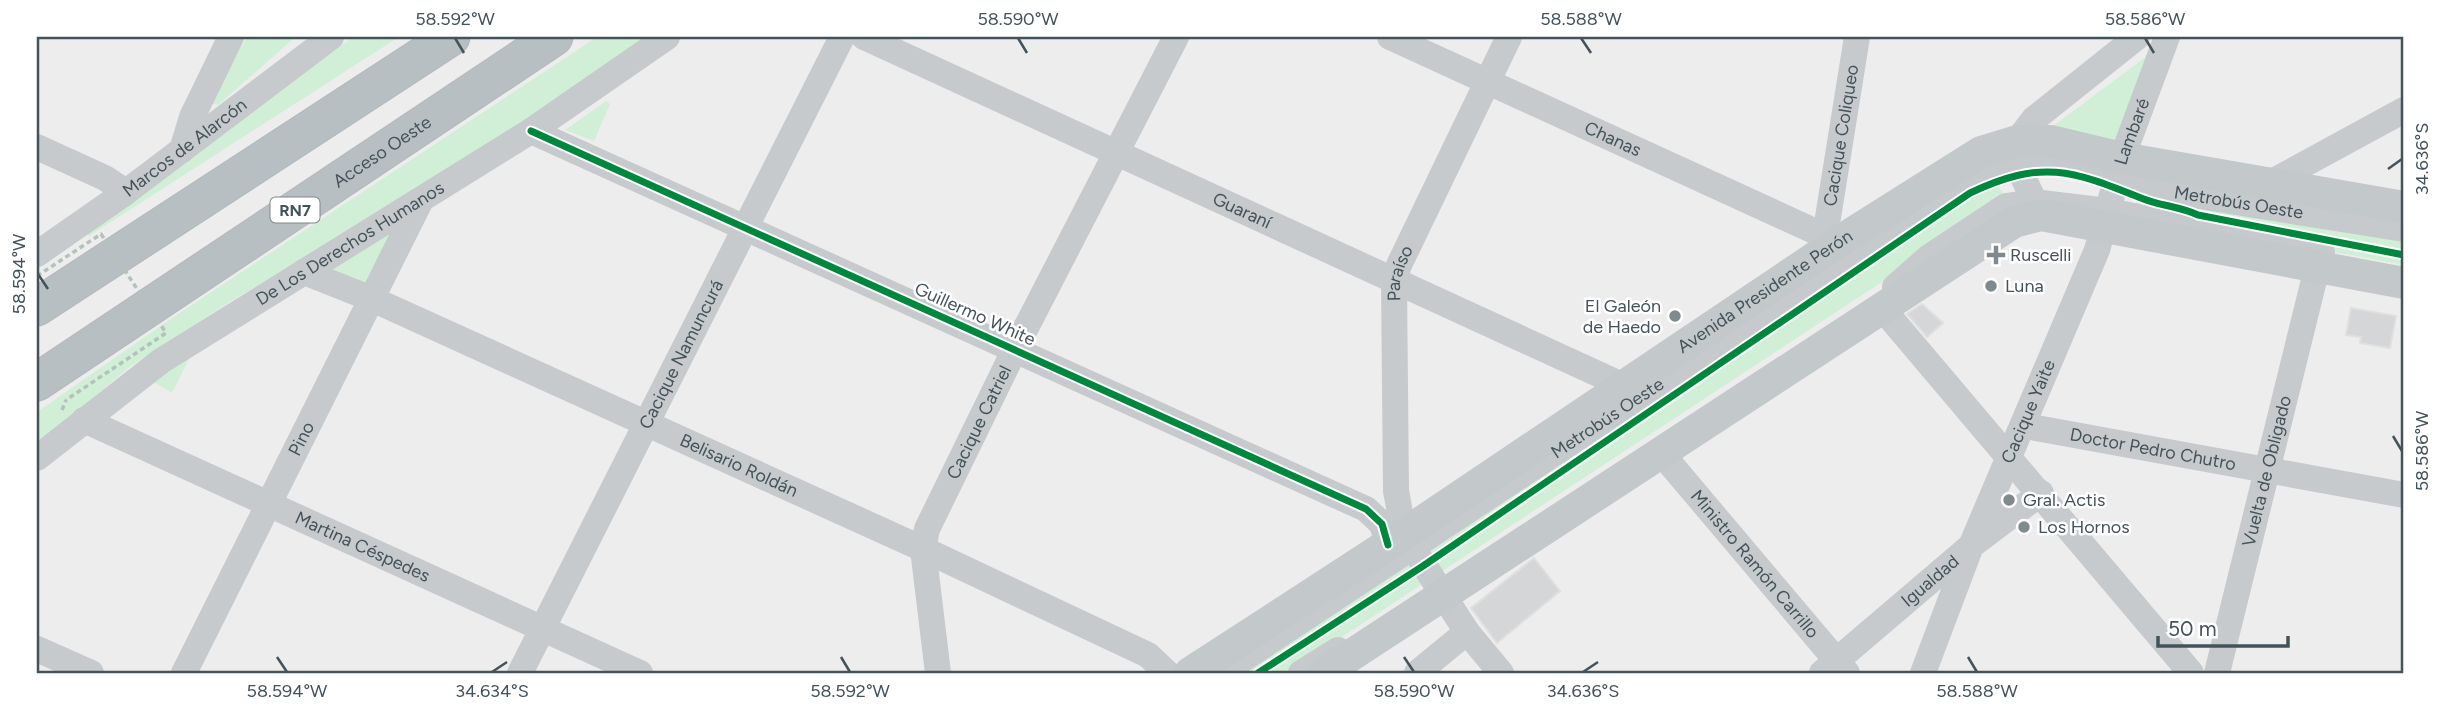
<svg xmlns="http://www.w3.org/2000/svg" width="2441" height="710" font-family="Figtree,sans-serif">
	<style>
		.green { fill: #d0efd6 }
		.building { fill: #d5d6d7; stroke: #dfdfe0; stroke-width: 2 }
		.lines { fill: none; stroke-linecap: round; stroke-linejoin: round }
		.highway-casing { stroke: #b2b9bd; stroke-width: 39 }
		.path { stroke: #b4c2bc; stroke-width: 3.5; stroke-dasharray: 5 3.5; stroke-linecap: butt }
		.minor { stroke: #c6cacc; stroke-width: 26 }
		.major { stroke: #c3c8ca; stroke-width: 32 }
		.highway { stroke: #b8bfc2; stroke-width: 37 }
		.path-bridge { stroke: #b4c2bc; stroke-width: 3.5; stroke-dasharray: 5 3.5; stroke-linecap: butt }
		.cycleway-casing { stroke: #fff; stroke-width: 11 }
		.cycleway { stroke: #00873e; stroke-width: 7 }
		.ticks { fill: none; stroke: #44535a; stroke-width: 2.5 }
		.poi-dot { fill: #80898d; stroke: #fff; stroke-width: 2.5 }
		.labels { text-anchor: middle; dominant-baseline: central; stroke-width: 5; stroke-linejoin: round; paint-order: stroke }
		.shield { fill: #fff; stroke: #7c878c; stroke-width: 2 }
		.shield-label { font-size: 16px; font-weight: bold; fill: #44535a }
		.street-label { font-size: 18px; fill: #44535a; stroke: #fff }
		.poi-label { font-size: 18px; fill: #44535a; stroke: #fff; text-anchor: start }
		.neatline { fill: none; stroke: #44535a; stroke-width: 2.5 }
		.ticks-label { font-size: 18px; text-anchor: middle; fill: #44535a }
	</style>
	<rect width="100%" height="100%" fill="#eeeded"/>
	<path class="green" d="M247,37H285L292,40L218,105L210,103Z
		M353,37H399L89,236L85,233Z
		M597,37H651L457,170L231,301L128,368L37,445V412L175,316Z
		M2147,56L2112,149L2049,129Z
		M606,101L610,104L594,141L565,130Z
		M1993,180L2005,195L1987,213L1287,673H1237L1977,186Z
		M2141,190L2404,236V265L2132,214Z
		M393,230L361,289L325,269Z
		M190,357L172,393L150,380Z"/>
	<path class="building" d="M1922,304L1943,323L1927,337L1907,314Z
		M2351,308L2396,316L2390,348L2360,343L2361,337L2346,335Z
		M1534,558L1560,591L1497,643L1471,608Z"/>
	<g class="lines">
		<g class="highway-casing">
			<g id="highway">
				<path d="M37,307L451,37"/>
				<path id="s19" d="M37,382L554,37"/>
			</g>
		</g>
		<path class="path" d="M62,410L66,400"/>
		<g class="minor">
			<path id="s1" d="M864,37L1622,385"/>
			<path id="s2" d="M1390,37L1825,236L1832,246"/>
			<path d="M531,131L1366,509L1382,524L1388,545"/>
			<path d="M37,147L105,178L126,192"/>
			<path d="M182,150L192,117L231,37"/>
			<path d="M2270,183L2404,110"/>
			<path d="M2041,215L2021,173L2017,141L2034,119L2137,37"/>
			<path id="s3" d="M1825,236L1857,37"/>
			<path id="s4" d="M37,254L126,192L331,37"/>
			<path id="s5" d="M304,272L372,299L923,549L1148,655L1167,673"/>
			<path d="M1895,287L1929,257L2006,206L2033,202L2108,211L2322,252"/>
			<path d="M1882,308L2191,673"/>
			<path id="s6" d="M84,420L640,673"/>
			<path id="s7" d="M2025,426L2404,495"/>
			<path id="s8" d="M1662,454L1847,673"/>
			<path id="s9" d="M37,458L161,361L531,131L667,37"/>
			<path d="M37,649L91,673"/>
			<path id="s10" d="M184,673L420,202"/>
			<path id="s11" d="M520,673L842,37"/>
			<path id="s12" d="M938,673L923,549L927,529L1015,349L1176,37"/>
			<path id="s13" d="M1222,673L1966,181L2019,159L2043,155L2072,160L2143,187L2404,229"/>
			<path d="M1301,673L1338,650"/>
			<path d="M1417,673L1467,632"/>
			<path id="s14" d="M1501,673L1467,632L1404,534L1396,491L1394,281L1399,265L1509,37"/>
			<path id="s15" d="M1822,673L1971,546L2041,493"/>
			<path id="s16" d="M1923,673L1971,546L2097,250L2122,158L2167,37"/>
			<path id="s17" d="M2217,673L2317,268"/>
		</g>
		<g class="major">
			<path id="s18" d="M1190,673L1404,534L1832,246L1981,152L2017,141H2051L2122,158L2404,207"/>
			<path d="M1324,673L2014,222L2041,215L2404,283"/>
		</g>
		<use href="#highway" class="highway"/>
		<path class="path-bridge" d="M37,276L101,234L166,333L66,400"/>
		<g class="cycleway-casing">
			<path id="cycleway" d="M531,131L1366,509L1382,524L1388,545
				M1258,673L1423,566L1970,193C2042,159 2071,170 2141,198C2160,206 2179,206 2198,215L2404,255"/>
		</g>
		<use href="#cycleway" class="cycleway"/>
	</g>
	<path class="ticks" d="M455,38L464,53M1018,38L1027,53M1581,38L1591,53M2145,38L2154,53M2388,169L2402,159M38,274L48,289M2393,436L2402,451M277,657L287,672M841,657L850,672M1404,657L1414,672M1968,657L1977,672M492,672L507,662M1583,672L1598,662"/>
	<g class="poi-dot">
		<path d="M1992.5 244.5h7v7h7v7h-7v7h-7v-7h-7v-7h7z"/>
		<circle cx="1991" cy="286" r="7"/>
		<circle cx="1675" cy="316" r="7"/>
		<circle cx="2009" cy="500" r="7"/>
		<circle cx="2024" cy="527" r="7"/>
	</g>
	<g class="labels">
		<rect class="shield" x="270.5" y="197.5" width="49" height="25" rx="5"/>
		<g class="shield-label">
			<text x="295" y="210">RN7</text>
		</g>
		<g class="street-label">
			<text stroke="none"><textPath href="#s16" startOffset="581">Lambaré</textPath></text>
			<text stroke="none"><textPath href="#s3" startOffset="102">Cacique Coliqueo</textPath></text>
			<text stroke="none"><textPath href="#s2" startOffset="245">Chanas</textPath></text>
			<text stroke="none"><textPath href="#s4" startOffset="182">Marcos de Alarcón</textPath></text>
			<text stroke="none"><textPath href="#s19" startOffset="415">Acceso Oeste</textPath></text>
			<text stroke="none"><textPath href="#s13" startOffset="1176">Metrobús Oeste</textPath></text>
			<text stroke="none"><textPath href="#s1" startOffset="416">Guaraní</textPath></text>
			<text stroke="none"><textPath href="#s9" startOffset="380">De Los Derechos Humanos</textPath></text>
			<text stroke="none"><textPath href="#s14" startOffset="432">Paraíso</textPath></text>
			<text stroke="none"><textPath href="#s18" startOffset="690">Avenida Presidente Perón</textPath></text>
			<text transform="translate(975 314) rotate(24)">Guillermo White</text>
			<text stroke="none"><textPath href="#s11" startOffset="357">Cacique Namuncurá</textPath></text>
			<text stroke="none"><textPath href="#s16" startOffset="282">Cacique Yaite</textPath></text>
			<text stroke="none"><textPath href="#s13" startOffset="462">Metrobús Oeste</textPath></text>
			<text stroke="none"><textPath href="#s12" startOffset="264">Cacique Catriel</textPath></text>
			<text stroke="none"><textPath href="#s10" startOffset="262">Pino</textPath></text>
			<text stroke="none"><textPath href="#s7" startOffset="130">Doctor Pedro Chutro</textPath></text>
			<text stroke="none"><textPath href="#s5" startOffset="476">Belisario Roldán</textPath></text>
			<text stroke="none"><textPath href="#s17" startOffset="208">Vuelta de Obligado</textPath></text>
			<text stroke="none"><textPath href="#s6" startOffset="306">Martina Céspedes</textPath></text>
			<text stroke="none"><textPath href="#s8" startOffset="144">Ministro Ramón Carrillo</textPath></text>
			<text stroke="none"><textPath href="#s15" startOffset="142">Igualdad</textPath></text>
		</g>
		<g class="poi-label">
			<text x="2010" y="255">Ruscelli</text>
			<text x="2005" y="286">Luna</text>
			<text x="1661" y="306" text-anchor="end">El Galeón<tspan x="1661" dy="21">de Haedo</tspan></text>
			<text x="2023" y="500">Gral. Actis</text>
			<text x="2038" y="527">Los Hornos</text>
		</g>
	</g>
	<rect width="2441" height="710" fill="none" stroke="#ffffff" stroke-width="77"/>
	<path d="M2158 636v10h130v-10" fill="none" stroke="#44535a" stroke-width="3.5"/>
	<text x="2168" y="636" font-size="21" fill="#44535a" stroke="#ffffff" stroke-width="5" paint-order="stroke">50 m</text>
	<rect x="38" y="38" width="2364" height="634" class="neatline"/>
	<g class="ticks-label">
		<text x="455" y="25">58.592°W</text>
		<text x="1018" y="25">58.590°W</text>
		<text x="1581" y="25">58.588°W</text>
		<text x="2145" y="25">58.586°W</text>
		<text transform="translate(2422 159) rotate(-90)" y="6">34.636°S</text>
		<text transform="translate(19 274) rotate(-90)" y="6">58.594°W</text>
		<text transform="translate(2422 451) rotate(-90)" y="6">58.586°W</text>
		<text x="287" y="697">58.594°W</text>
		<text x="492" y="697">34.634°S</text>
		<text x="850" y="697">58.592°W</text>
		<text x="1414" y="697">58.590°W</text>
		<text x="1583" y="697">34.636°S</text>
		<text x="1977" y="697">58.588°W</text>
	</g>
</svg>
